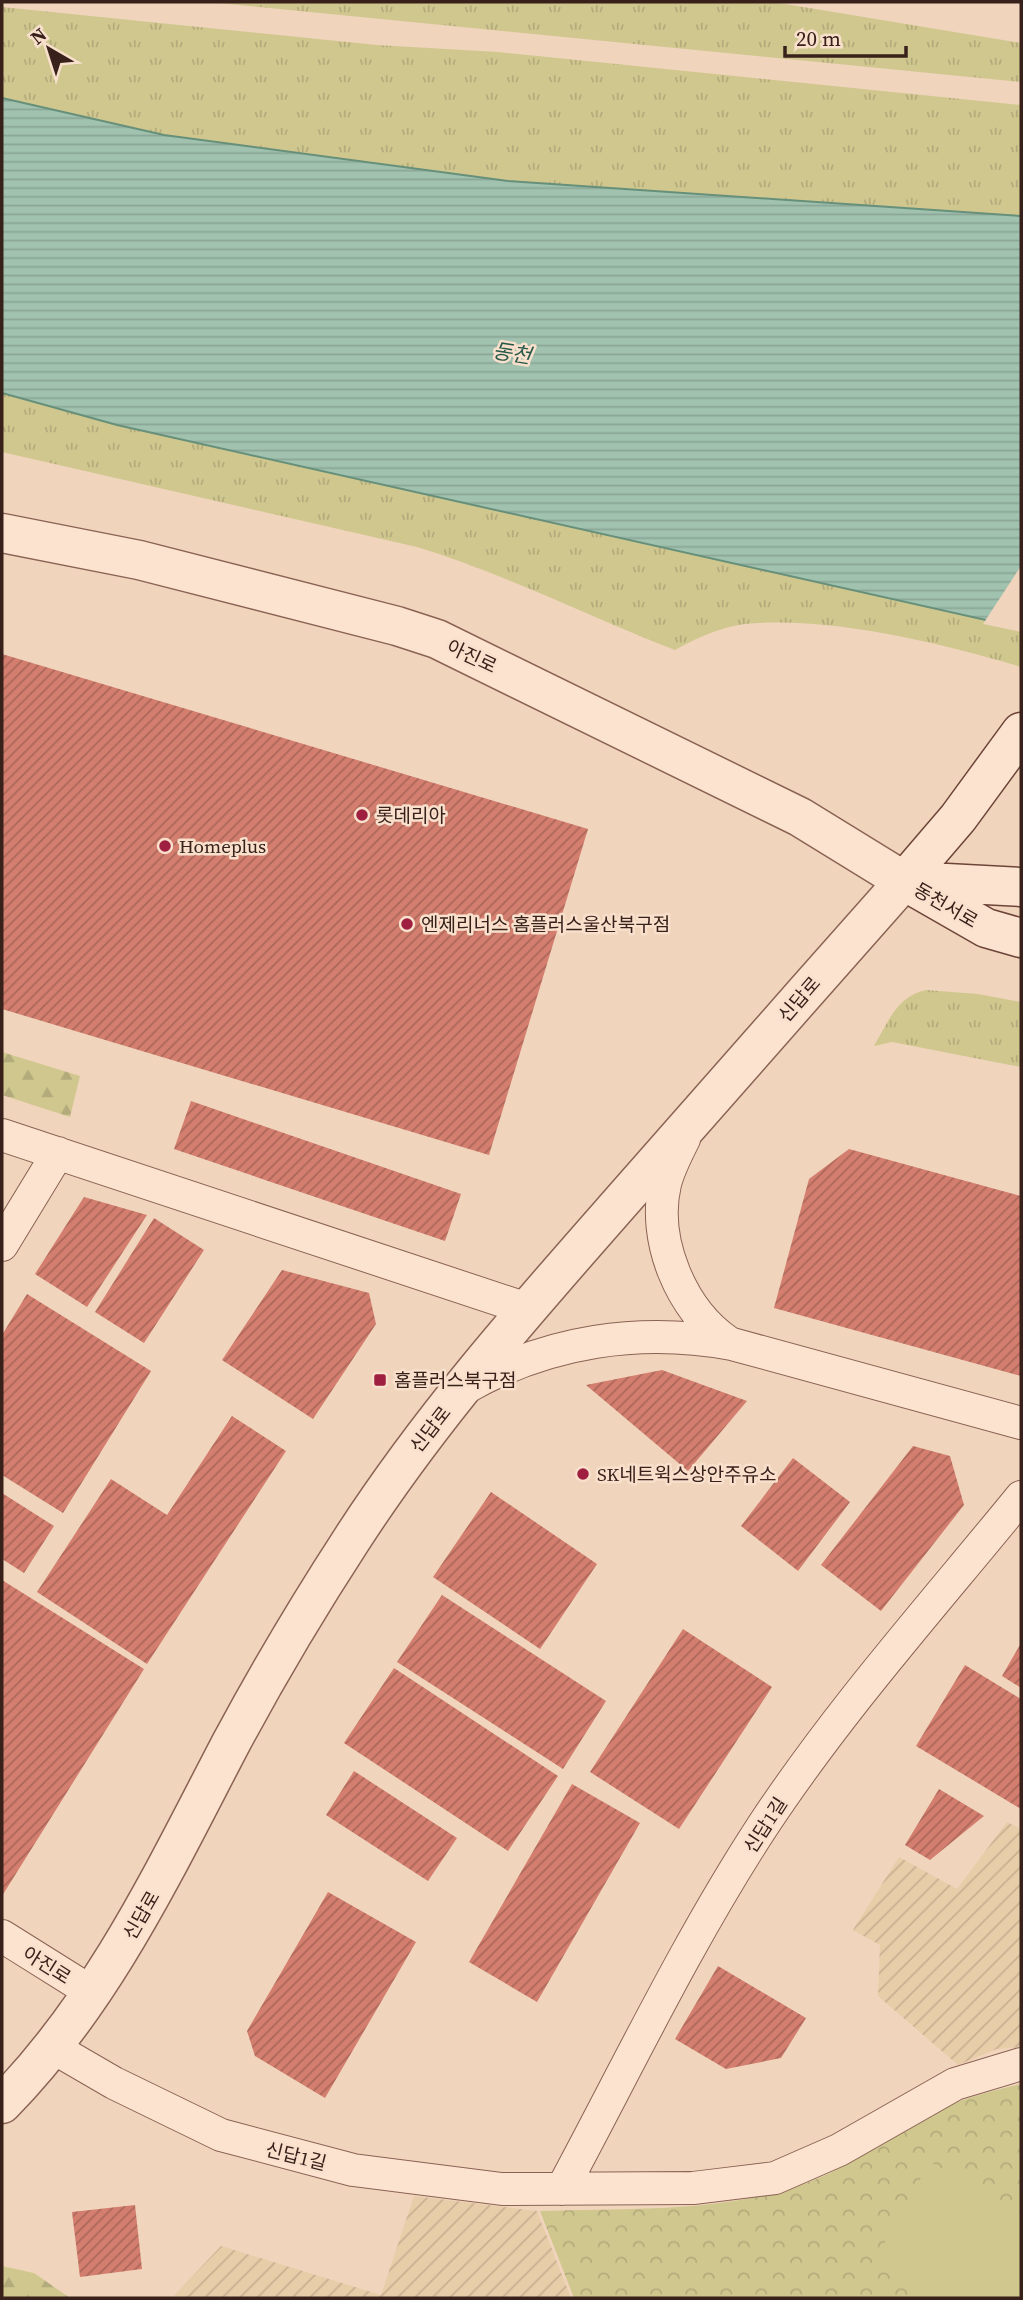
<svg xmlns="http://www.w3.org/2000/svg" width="1023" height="2300" font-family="'Source Serif 4','Noto Sans KR',serif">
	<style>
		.farmland { fill: url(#farmland-furrows) }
		.grass { fill: url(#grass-tufts) }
		.forest { fill: url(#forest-firs) }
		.park { fill: url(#park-crowns) }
		.pitch { fill: #d0c78f }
		.water { fill: url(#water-rules); stroke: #67907b; stroke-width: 2 }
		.pier { fill: #f1d4bc }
		.building { fill: url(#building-hatch) }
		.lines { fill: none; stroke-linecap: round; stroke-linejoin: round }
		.minor-casing { stroke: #8a6354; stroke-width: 34 }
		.tertiary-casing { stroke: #8a6354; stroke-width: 41 }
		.secondary-casing { stroke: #6c4438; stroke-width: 41 }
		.minor { stroke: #fce3d0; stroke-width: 32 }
		.tertiary { stroke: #fce3d0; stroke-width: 38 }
		.secondary { stroke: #fce3d0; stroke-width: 38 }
		.poi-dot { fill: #9e1f40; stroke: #f8e0cc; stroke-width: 2.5 }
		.labels { text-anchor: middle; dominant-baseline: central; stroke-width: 5; stroke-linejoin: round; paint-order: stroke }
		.street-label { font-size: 19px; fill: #38211a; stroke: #f8e0cc }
		.poi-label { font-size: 19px; fill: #38211a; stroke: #f8e0cc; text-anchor: start }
		.water-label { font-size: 21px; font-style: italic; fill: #28594a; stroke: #f8e0cc }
	</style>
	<defs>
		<pattern id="farmland-furrows" width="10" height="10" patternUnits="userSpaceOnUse" patternTransform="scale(1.75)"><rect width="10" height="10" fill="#e8cda9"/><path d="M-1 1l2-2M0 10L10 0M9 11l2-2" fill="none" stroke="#c8b091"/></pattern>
		<pattern id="grass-tufts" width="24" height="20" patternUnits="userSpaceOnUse" patternTransform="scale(1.75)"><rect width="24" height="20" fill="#d0c78f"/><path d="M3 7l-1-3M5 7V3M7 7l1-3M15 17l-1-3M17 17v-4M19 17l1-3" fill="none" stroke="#b3ab7b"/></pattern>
		<pattern id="forest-firs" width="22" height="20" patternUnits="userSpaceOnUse" patternTransform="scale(1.75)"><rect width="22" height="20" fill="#d0c78f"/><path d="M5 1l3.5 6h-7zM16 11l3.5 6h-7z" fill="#b3ab7b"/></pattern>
		<pattern id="park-crowns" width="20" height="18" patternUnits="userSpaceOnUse" patternTransform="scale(1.75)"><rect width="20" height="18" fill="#d0c78f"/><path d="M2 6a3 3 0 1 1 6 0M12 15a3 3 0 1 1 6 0" fill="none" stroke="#b3ab7b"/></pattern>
		<pattern id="water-rules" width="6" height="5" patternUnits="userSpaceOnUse" patternTransform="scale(1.75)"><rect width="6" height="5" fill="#a0c2af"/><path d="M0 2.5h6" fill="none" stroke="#8ba696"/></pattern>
		<pattern id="building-hatch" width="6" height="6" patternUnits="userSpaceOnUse" patternTransform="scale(1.75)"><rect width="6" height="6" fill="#d37e6e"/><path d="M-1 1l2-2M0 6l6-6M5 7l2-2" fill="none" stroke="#ac675a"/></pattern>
	</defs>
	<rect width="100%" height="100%" fill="#f1d4bc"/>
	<path class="farmland" d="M1007,1822L1021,1829V2047L997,2049L958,2065L878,1996L880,1945L853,1930L899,1857L957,1889Z
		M414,2196L537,2211L571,2298H172L221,2246L381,2295Z"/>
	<path class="grass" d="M209,2H773L1021,43V82Z
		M2,7L377,45L498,52L1021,105V216L508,181L164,135L2,98Z
		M2,393L117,425L1021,628V667C941,643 829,616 745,624C720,627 697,638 675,650C588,616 505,574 417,547L2,452Z
		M926,990L978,994L1021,1002V1067L892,1042L874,1046C888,1022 897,996 926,990Z"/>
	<path class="forest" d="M2,1052L80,1076L70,1117L2,1095Z
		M2,2266L34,2273L70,2298H2Z"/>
	<path class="park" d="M1021,2084V2298H574L540,2211C630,2208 725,2213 809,2182C849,2167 884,2140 921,2119C952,2101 986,2092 1021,2084Z"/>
	<path class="pitch" d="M930,2162L1021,2213V2298H935L873,2264Z"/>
	<path class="water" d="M2,98L164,135L508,181L1021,216V628L117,425L2,393Z"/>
	<path class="pier" d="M1021,566V632L983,624Z"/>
	<path class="building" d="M2,654L588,829L489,1155L2,1009Z
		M191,1101L461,1194L445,1241L174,1149Z
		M849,1149L1021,1196V1376L774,1308L809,1179Z
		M84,1197L147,1215L87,1307L35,1274Z
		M154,1218L204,1250L144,1343L95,1312Z
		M282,1270L369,1293L376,1324L313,1419L222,1360Z
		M27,1294L151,1371L63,1513L2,1475V1335Z
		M662,1370L747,1401L688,1471L586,1385Z
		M232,1416L286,1451L147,1664L37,1592L111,1479L167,1515Z
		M913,1446L950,1456L964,1505L881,1611L821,1565Z
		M793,1458L850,1502L798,1571L741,1526Z
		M491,1492L597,1564L540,1649L433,1577Z
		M2,1493L54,1526L24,1573L2,1559Z
		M2,1580L144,1669L2,1896Z
		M442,1595L606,1701L563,1769L397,1662Z
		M683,1629L772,1687L679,1829L590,1772Z
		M1021,1643V1688L1002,1676Z
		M965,1665L1021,1699V1809L916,1746Z
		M394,1668L558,1776L508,1851L344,1743Z
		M354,1771L457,1838L428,1881L326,1815Z
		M572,1784L640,1823L537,2002L469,1962Z
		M939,1789L984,1816L930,1860L905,1845Z
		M328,1892L416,1942L325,2098L255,2056L247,2031Z
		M718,1966L806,2018L781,2058L726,2069L675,2039Z
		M135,2205L142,2269L80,2277L72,2212Z"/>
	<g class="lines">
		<g class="minor-casing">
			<path id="minor" d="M2,1135L527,1309
				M684,1139C677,1153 669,1168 665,1184C652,1240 681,1310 728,1342
				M2,1245L58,1153
				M467,1387C548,1341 640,1327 732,1344L1021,1423
				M2,1936L93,1993
				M52,2047L114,2083L221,2135L353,2170L502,2189L693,2188L775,2178L839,2150L955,2084L1021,2064
				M562,2189C627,2068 687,1942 762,1827C839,1710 933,1605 1021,1497"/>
		</g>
		<g class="tertiary-casing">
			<path id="tertiary" d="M2,533L139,560L397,626L437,639L800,817L904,881C809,988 714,1096 620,1203C525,1311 430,1418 352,1539C309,1605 268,1674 231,1743C164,1871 104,2000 2,2104"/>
		</g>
		<g class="secondary-casing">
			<path id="secondary" d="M904,881L958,818L1021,732
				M904,881L986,928L1021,938
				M909,881L1021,887"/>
		</g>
		<use href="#minor" class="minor"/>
		<use href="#tertiary" class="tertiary"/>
		<use href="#secondary" class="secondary"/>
	</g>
	<g class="poi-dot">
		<circle cx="362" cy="815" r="7"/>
		<circle cx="165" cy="846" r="7"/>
		<circle cx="407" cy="924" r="7"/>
		<rect x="373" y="1373" width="14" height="14" rx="3.5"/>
		<circle cx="583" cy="1474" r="7"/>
	</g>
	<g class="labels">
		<g class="street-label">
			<text transform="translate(472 656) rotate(25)">아진로</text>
			<text transform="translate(946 905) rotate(30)">동천서로</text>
			<text transform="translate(799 999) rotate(-49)">신답로</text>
			<text transform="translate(430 1429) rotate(-52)">신답로</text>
			<text transform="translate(765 1825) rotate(-57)">신답1길</text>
			<text transform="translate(141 1915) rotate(-60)">신답로</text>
			<text transform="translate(47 1965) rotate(32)">아진로</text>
			<text transform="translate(296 2156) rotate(14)">신답1길</text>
		</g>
		<g class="poi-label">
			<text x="376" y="815">롯데리아</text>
			<text x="179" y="846">Homeplus</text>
			<text x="421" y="924">엔제리너스 홈플러스울산북구점</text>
			<text x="394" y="1380">홈플러스북구점</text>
			<text x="597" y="1474">SK네트윅스상안주유소</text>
		</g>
		<g class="water-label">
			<text transform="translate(512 353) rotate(9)">동천</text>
		</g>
	</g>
	<rect width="1023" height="2300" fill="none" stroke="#38211a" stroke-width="7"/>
	<g transform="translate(49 49) rotate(321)" stroke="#f8e0cc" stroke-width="5" paint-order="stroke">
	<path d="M0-5L12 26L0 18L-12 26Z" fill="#38211a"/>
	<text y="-10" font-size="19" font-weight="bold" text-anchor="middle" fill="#38211a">N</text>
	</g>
	<path d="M785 46v10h121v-10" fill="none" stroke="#38211a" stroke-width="3.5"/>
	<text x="796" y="46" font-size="21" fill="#38211a" stroke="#f8e0cc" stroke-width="5" paint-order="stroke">20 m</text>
</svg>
